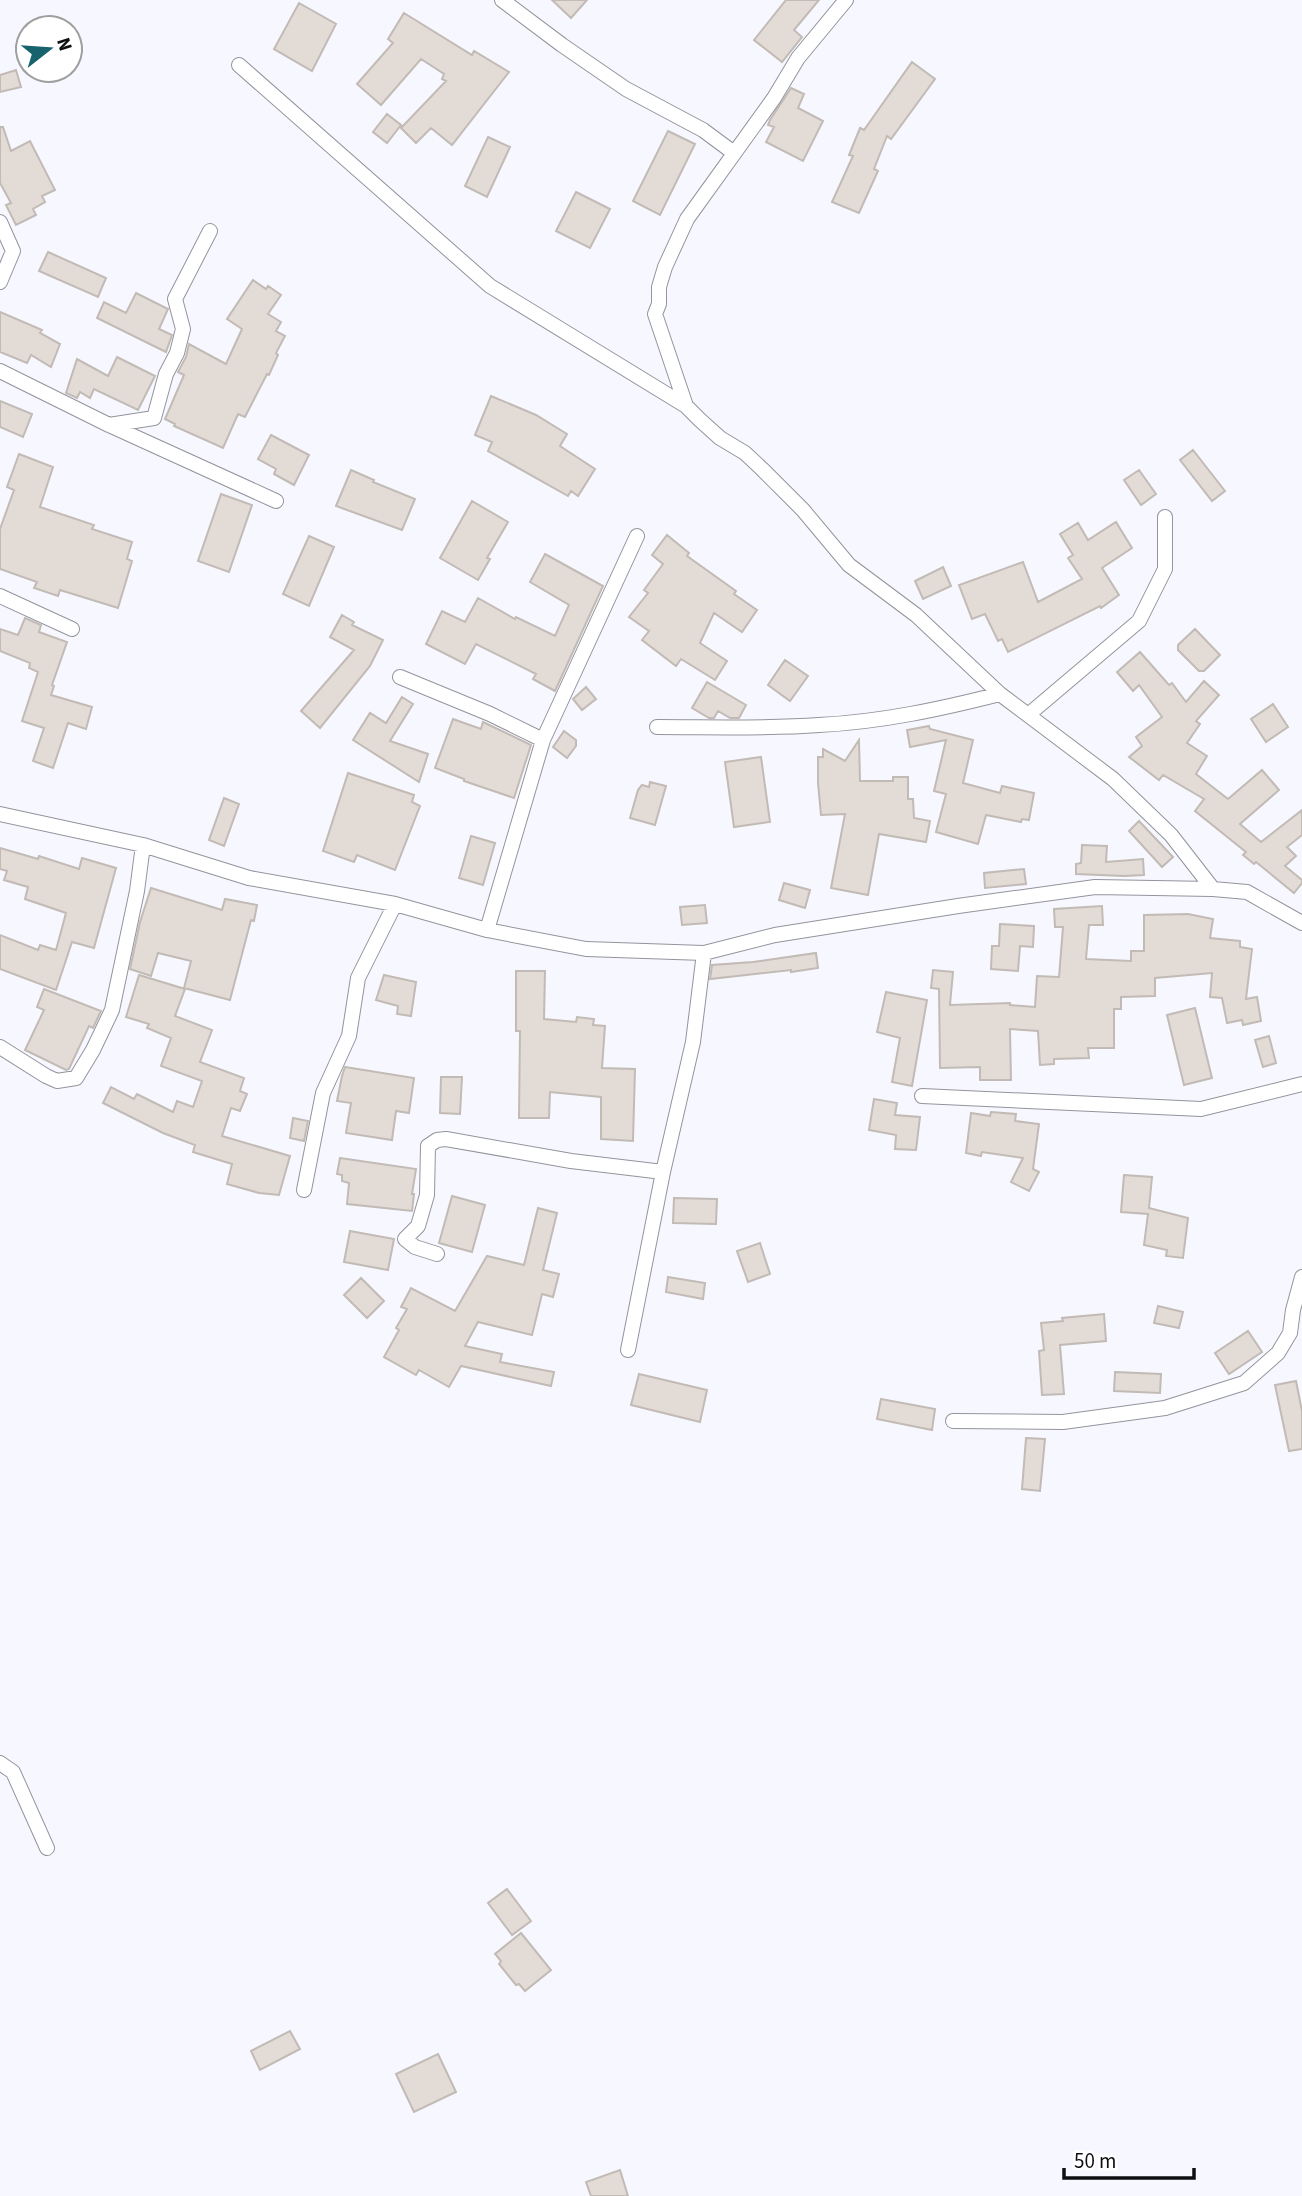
<svg xmlns="http://www.w3.org/2000/svg" width="1302" height="2196" font-family="'Source Sans 3',sans-serif">
	<style>
		.building { fill: #e3dbd6; stroke: #c2bab5; stroke-width: 2 }
		.lines { fill: none; stroke-linecap: round; stroke-linejoin: round }
		.minor-casing { stroke: #93949c; stroke-width: 16 }
		.minor { stroke: #fff; stroke-width: 14 }
	</style>
	<rect width="100%" height="100%" fill="#f7f8ff"/>
	<path class="building" d="M552,0H587L571,18Z
		M786,0H819L794,30L802,37L782,62L754,40Z
		M299,3L336,24L312,71L274,49Z
		M404,13L472,55L474,51L509,72L452,145L431,128L416,143L401,128L446,81L442,79L444,74L421,59L381,105L357,84L393,43L388,39Z
		M912,62L935,79L891,139L887,136L874,169L878,171L859,213L832,202L853,156L849,155L860,128L864,130Z
		M16,70L21,87L0,92V75Z
		M791,88L804,94L798,108L823,121L803,161L766,142L774,127L768,125L770,120Z
		M387,114L401,125L387,143L373,132Z
		M0,127H3L11,151L30,141L55,190L42,196L45,202L33,209L36,215L16,225L6,205L11,203L0,183Z
		M668,131L695,144L660,215L633,201Z
		M488,137L510,147L487,197L465,186Z
		M576,192L610,209L590,248L556,231Z
		M48,252L106,278L98,297L39,271Z
		M253,280L266,289L268,286L281,295L268,314L281,322L276,331L285,336L276,353L278,355L269,375L267,374L245,417L238,414L223,448L174,426L175,424L165,419L184,375L178,372L186,357L189,344L226,364L242,329L227,319Z
		M136,293L168,309L159,329L172,335L166,352L97,318L104,302L126,313Z
		M0,312L42,330L40,333L60,344L51,367L31,355L27,363L0,352Z
		M117,357L155,376L138,410L94,389L90,398L80,392L77,398L66,393L77,359L108,376Z
		M491,396L536,415L567,434L560,446L595,469L578,496L571,491L568,496L488,451L492,442L475,435Z
		M0,401L32,414L23,437L0,427Z
		M271,435L309,455L294,485L274,474L276,469L258,459Z
		M1193,450L1225,491L1212,501L1180,460Z
		M19,454L53,467L40,507L94,525L92,529L132,542L127,559L132,561L118,608L60,590L58,596L34,588L37,582L0,569V529L14,490L7,487Z
		M351,470L374,480L373,482L415,499L402,530L336,506Z
		M1139,470L1156,494L1141,505L1124,480Z
		M221,494L252,505L229,572L198,561Z
		M472,501L508,522L487,558L490,559L478,580L440,558Z
		M1116,522L1132,548L1102,568L1119,595L1101,608L1100,606L1008,652L1002,639L998,641L985,614L972,619L959,585L1023,562L1038,602L1082,579L1068,558L1073,555L1060,534L1078,523L1088,540Z
		M667,535L689,553L687,556L736,591L734,594L757,610L742,632L714,613L700,643L727,661L715,680L681,659L676,666L642,640L649,631L629,617L648,593L644,590L663,564L652,555Z
		M309,536L334,547L309,606L283,594Z
		M545,554L603,586L555,691L533,679L536,674L476,644L465,664L426,644L442,611L465,622L478,598L515,619L516,617L555,636L569,605L530,582Z
		M943,567L951,586L923,599L915,581Z
		M342,615L354,622L352,625L383,640L370,666L320,728L301,711L354,650L330,637Z
		M25,618L41,625L39,632L67,642L52,685L54,686L51,695L92,707L86,729L68,723L53,768L33,761L44,728L22,721L38,672L29,668L30,663L0,651V629L18,635Z
		M1195,629L1220,655L1204,671H1199L1178,650V645Z
		M1140,652L1169,685L1172,683L1186,702L1204,681L1219,695L1196,721L1200,724L1187,743L1207,756L1196,774L1228,799L1262,770L1279,790L1240,824L1261,842L1302,810V835L1287,847L1296,856L1285,866L1302,880V883L1294,893L1256,862L1254,864L1243,855L1246,852L1195,811L1204,799L1163,775L1159,780L1129,757L1142,746L1136,737L1162,717L1139,685L1133,691L1117,672Z
		M785,660L808,676L790,701L768,685Z
		M707,682L746,705L739,718H730L718,711L714,718H709L692,708Z
		M586,687L596,699L582,710L573,699Z
		M402,697L413,704L390,741L428,754L419,782L353,740L370,713L386,723Z
		M1273,704L1288,727L1266,742L1251,719Z
		M453,719L481,729L483,722L531,745L514,798L464,781V779L435,768Z
		M929,726L930,729L973,740L963,783L1000,793L1002,786L1034,793L1029,820L1022,819L1021,822L986,815L978,844L936,832L946,794L934,791L946,740L910,747L907,730Z
		M564,731L576,740V746L567,758L553,747Z
		M859,740L860,781H893V777H908V799H913L914,818L930,821L926,842L879,834L868,895L831,888L845,814L821,815L818,783V757H823V749L845,761Z
		M761,757L770,822L734,827L725,762Z
		M348,773L414,795L412,802L420,806L395,870L357,855L354,862L323,851Z
		M650,782L666,786L655,825L630,818L638,790L642,785L649,787Z
		M224,798L239,804L224,846L209,840Z
		M1139,821L1173,857L1162,867L1129,831Z
		M471,836L495,843L483,885L459,878Z
		M1082,845L1107,846L1106,862L1143,859L1144,875L1124,876L1076,874V864L1081,863Z
		M0,848L38,859L39,856L79,869L82,858L116,868L94,948L72,942L56,990L0,969V935L38,950L40,945L56,950L66,913L25,899L28,887L4,880L7,871L0,869Z
		M1024,869L1026,884L985,888L984,873Z
		M784,883L810,890L805,908L779,900Z
		M151,888L222,910L225,899L257,905L254,921L251,920L230,1000L184,988L191,961L158,953L151,976L130,969L140,922Z
		M705,905L707,923L682,925L680,907Z
		M1102,906L1103,925H1089L1086,959L1131,961V951H1144V915L1188,914L1213,919L1210,938L1240,941V947L1252,949L1246,999L1257,997L1261,1021L1243,1025L1242,1020L1227,1023L1222,998L1210,997L1212,973L1155,978V996L1121,997V1009H1114V1048H1088L1089,1058L1054,1059V1064L1040,1065L1038,1031L1010,1029L1011,1080H980V1067L940,1068L939,989L931,988L933,970L953,972L950,1005L1010,1003V1005L1035,1007L1037,976L1059,977L1063,927H1055L1054,909Z
		M1000,924L1034,926L1033,947L1020,946L1018,971L991,969L992,946H999Z
		M816,953L818,968L791,972V970L710,979L712,965L753,962Z
		M516,971H545L544,1019L576,1022L577,1017L594,1019L593,1025L605,1026L602,1068L635,1069L633,1141L601,1139V1097L550,1092L549,1118H519L520,1031H516Z
		M139,975L185,989L175,1016L212,1030L200,1062L244,1078L240,1091L247,1094L240,1111L231,1108L222,1136L290,1156L279,1195L259,1193L227,1184L232,1164L193,1152L195,1145L163,1133L103,1103L111,1087L134,1099L137,1094L173,1112L177,1101L193,1107L202,1081L161,1066L171,1038L147,1028L149,1024L126,1017Z
		M384,975L416,982L411,1016L397,1014L398,1006L376,1000Z
		M44,989L101,1011L93,1028L89,1026L69,1069L66,1070L25,1050L44,1010L37,1007Z
		M886,992L927,1000L912,1086L892,1082L900,1038L877,1032Z
		M1195,1008L1212,1078L1184,1085L1167,1015Z
		M1269,1036L1276,1063L1263,1067L1255,1040Z
		M345,1067L414,1078L409,1113L396,1111L392,1140L346,1133L351,1103L337,1101L342,1076Z
		M441,1077H462L460,1114L440,1113Z
		M874,1099L897,1103L895,1115L920,1117L916,1150L895,1149L896,1135L869,1130Z
		M991,1112L1016,1114L1015,1121L1039,1124L1033,1169L1039,1172L1029,1191L1011,1182L1023,1158L982,1152L981,1156L966,1153L971,1113L990,1116Z
		M293,1118L308,1121L304,1141L290,1138Z
		M340,1158L416,1169L412,1194H414L412,1211L347,1204L349,1183L342,1181V1175L337,1174Z
		M1124,1175L1152,1177L1149,1208L1188,1218L1183,1258L1166,1256L1167,1250L1144,1245L1148,1214L1121,1212Z
		M452,1196L485,1205L472,1252L439,1243Z
		M674,1198L717,1199L716,1224L673,1223Z
		M538,1208L557,1213L543,1270L559,1274L553,1297L542,1294L532,1335L478,1322L465,1346L502,1354L500,1362L554,1372L551,1386L461,1366L449,1387L419,1370L416,1375L384,1357L399,1330L396,1328L407,1309L401,1307L411,1288L455,1311L487,1256L524,1265Z
		M350,1231L394,1239L388,1270L344,1262Z
		M760,1243L770,1274L748,1282L737,1251Z
		M668,1277L705,1283L703,1299L666,1292Z
		M361,1278L384,1301L367,1318L344,1295Z
		M1158,1306L1183,1312L1179,1328L1154,1323Z
		M1104,1314L1106,1341L1060,1345L1064,1394L1042,1395L1039,1351L1044,1350L1041,1323L1063,1321L1062,1318Z
		M1248,1331L1262,1352L1229,1374L1215,1353Z
		M1115,1372L1161,1374L1160,1393L1114,1391Z
		M639,1374L707,1390L700,1422L631,1405Z
		M1296,1381L1302,1411V1449L1289,1451L1275,1385Z
		M881,1399L935,1409L932,1430L877,1419Z
		M1026,1438L1045,1439L1040,1491L1022,1489Z
		M507,1889L531,1921L512,1935L488,1903Z
		M521,1933L551,1970L525,1991L519,1984L516,1985L499,1964L501,1961L495,1954Z
		M290,2031L300,2049L260,2070L251,2051Z
		M438,2054L456,2092L414,2112L396,2074Z
		M620,2170L628,2196H591L586,2182Z"/>
	<g class="lines">
		<g class="minor-casing">
			<path id="minor" d="M502,0L562,45L626,89L703,130L734,153
				M846,0L798,58L774,98L687,219L665,267L659,287V304L655,314L686,406L700,420L720,438L745,453L762,469L803,510L849,565L916,615L1000,694L1113,779L1171,835L1213,889
				M239,65L490,286L686,406
				M0,222L13,251L0,282
				M0,371L109,425L276,501
				M109,425L154,418L166,374L177,353L183,329L175,299L210,231
				M0,596L72,629
				M400,677L490,714L543,740
				M1028,715L1139,621L1165,569V517
				M657,727C711,727 766,729 819,725C881,722 941,709 1000,694
				M0,814L143,845L249,878L395,904L487,930L586,949L704,953L775,935L958,906L1095,887L1213,889L1247,892L1302,923
				M487,930L543,740L637,536
				M0,1047L46,1076L57,1081L76,1078L93,1050L112,1010L137,891L143,845
				M922,1096L1201,1109L1302,1084
				M304,1190L323,1093L349,1036L358,978L395,904
				M437,1254L415,1247L405,1239L418,1226L427,1195L428,1146L437,1140L446,1139L571,1161L663,1172
				M628,1350L663,1172L693,1042L704,953
				M953,1421L1063,1422L1165,1408L1244,1383L1278,1353L1290,1333L1293,1310L1302,1277
				M0,1763L13,1772L47,1848"/>
		</g>
		<use href="#minor" class="minor"/>
	</g>
	<g transform="translate(49 49) rotate(73)"><circle r="33" fill="#ffffff" stroke="#9f9fa0" stroke-width="2"/>
	<path d="M0-5L12 26L0 18L-12 26Z" fill="#16636d"/>
	<text y="-10" font-size="19" font-weight="bold" text-anchor="middle" fill="#0f0f12">N</text>
	</g>
	<path d="M1064 2168v10h130v-10" fill="none" stroke="#0f0f12" stroke-width="3.5"/>
	<text x="1074" y="2168" font-size="21" fill="#0f0f12" stroke="#ffffff" stroke-width="5" paint-order="stroke">50 m</text>
</svg>
